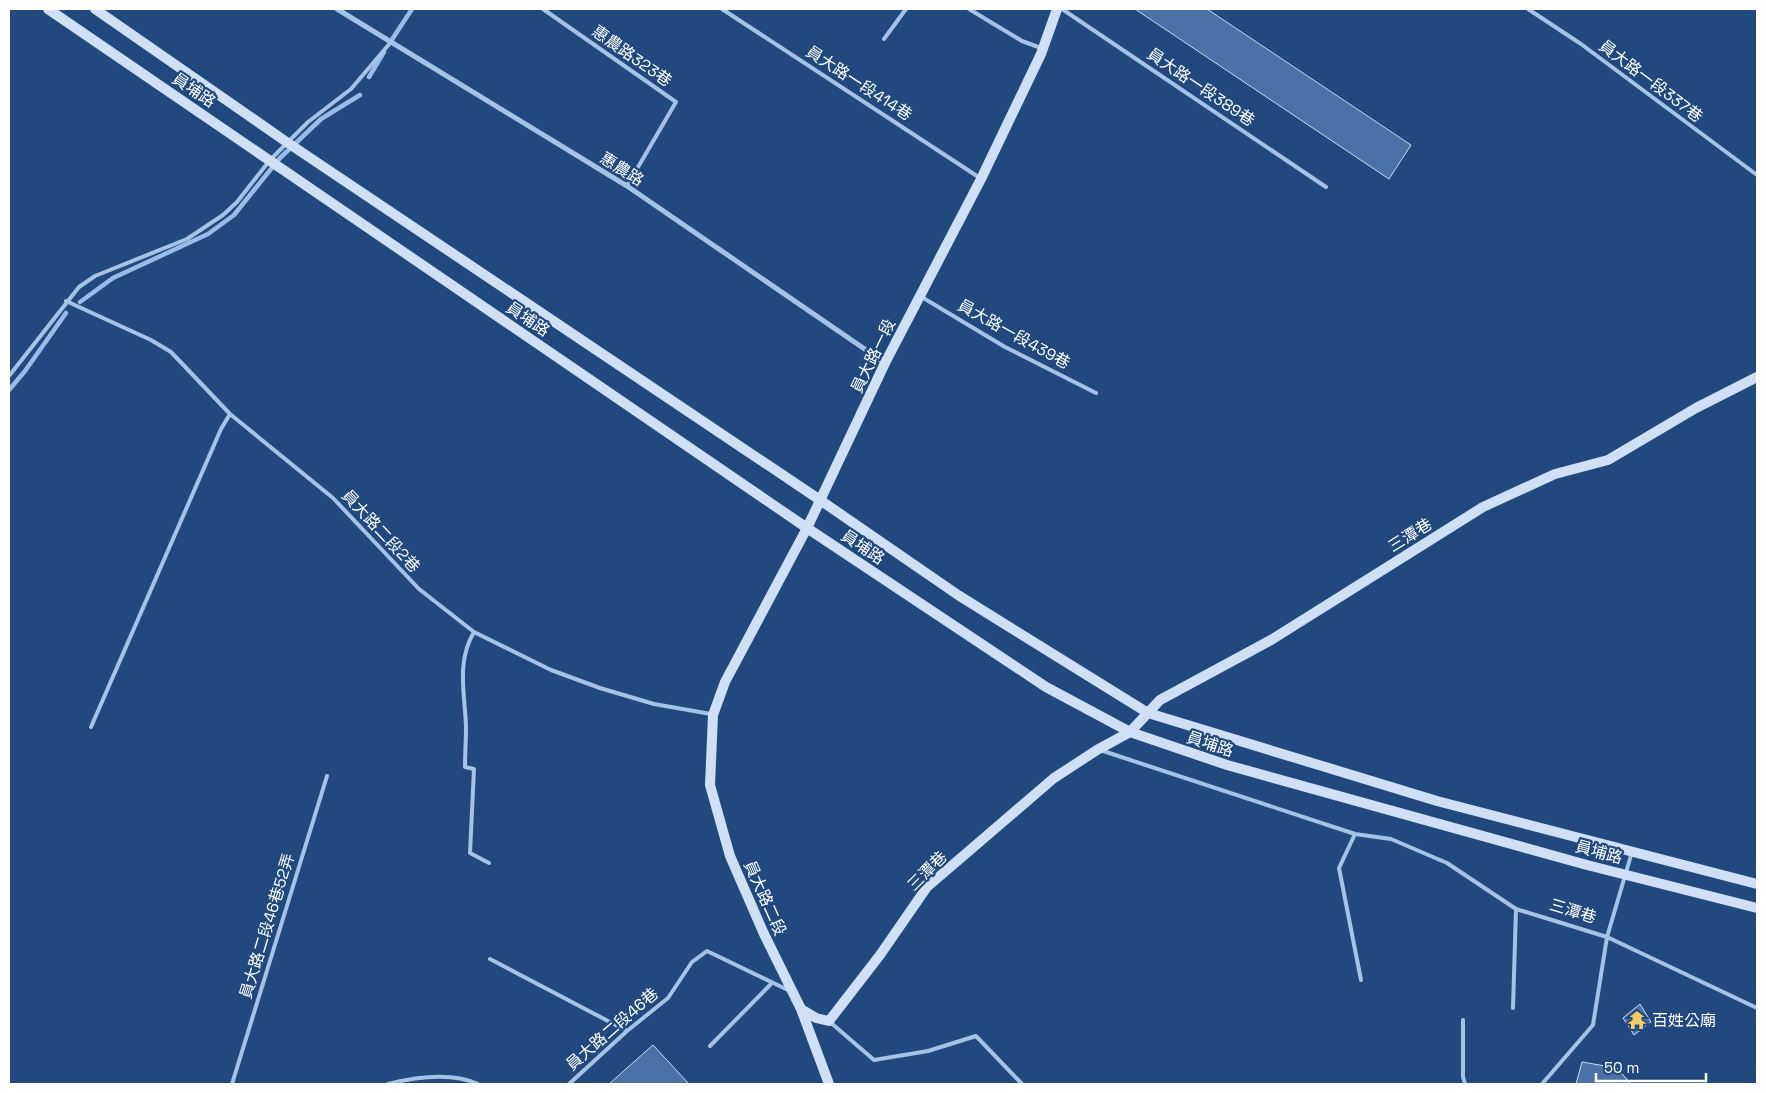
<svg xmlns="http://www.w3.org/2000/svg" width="1766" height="1093" font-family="'Space Grotesk','Noto Sans TC',sans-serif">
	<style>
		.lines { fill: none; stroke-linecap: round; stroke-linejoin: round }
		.stream { stroke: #99bde8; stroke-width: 4.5 }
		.building { fill: #4a72a7; stroke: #c9ddf5 }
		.lane { stroke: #a5c2e7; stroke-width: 4 }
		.street { stroke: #a5c2e7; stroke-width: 5 }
		.secondary { stroke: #cfe0f6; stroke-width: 10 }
		.labels { text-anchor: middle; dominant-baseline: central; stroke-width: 4.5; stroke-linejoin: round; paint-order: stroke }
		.street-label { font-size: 16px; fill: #fff; stroke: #21497e }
		.poi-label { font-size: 16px; fill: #fff; stroke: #21497e; text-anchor: start }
	</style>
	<rect width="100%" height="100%" fill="#21497e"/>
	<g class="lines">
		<path class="stream" d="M391,41L412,9
			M369,77L384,52
			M80,302L113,278L208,234L234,215L279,159L321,119L360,95
			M9,390L25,371L66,313"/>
	</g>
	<path class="building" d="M1135,9H1207L1411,145L1389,179Z
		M1640,1004L1651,1022L1634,1035L1623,1018Z
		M653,1045L689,1084H609Z
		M1582,1062L1617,1068L1631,1084H1576Z"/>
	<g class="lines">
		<path class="lane" d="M543,9L676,102L627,186
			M722,9L980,178
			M969,9L1022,41L1041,48
			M1062,9L1326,187
			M1528,9L1581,44L1757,175
			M884,39L906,9
			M920,296L1005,347L1096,393
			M66,301L151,340L171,352L230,414L333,498L419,589L474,632L551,670L600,688L654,704L711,714
			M9,376L79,287L95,276L187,239L223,215L237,202L270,160L308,122L351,89L391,42
			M474,632C456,662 465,694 466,727C466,740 465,754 465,767L474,769L470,853L489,863
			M91,727L221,429L230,414
			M1100,750L1355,834L1391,839L1447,863L1516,909L1607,937L1757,1008
			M1355,834L1339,868L1361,980
			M490,959L627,1031
			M1513,1008L1516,909
			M1463,1020V1077L1465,1084
			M830,1022L874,1060L928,1051L976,1036L1022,1084
			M710,1046L772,983
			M232,1084L327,776
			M388,1084C416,1077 451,1072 478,1084
			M569,1084L627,1031L668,998L692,962L707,951L790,991
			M1542,1084L1593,1025L1607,937L1632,852"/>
		<path class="street" d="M337,9L627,186L885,363"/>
		<path class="secondary" d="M48,9L807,528L1046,687L1130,732L1227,765L1587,865L1757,908
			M95,9L288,143L820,500L958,595L1148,713L1437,801L1757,884
			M801,1009L816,1018L829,1021L880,955L927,887L1054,778L1097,750L1130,732L1160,700L1271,640L1483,507L1555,474L1608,460L1696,408L1757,377
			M829,1084L801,1009L764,934L730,856L710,785L713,715L725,682L807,528L885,363L981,179L1041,54L1057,9"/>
	</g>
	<defs>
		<g id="temple-bare" transform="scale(1.5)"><path d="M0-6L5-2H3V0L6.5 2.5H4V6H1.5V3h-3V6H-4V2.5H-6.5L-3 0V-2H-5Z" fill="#f3cc67" stroke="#21497e" stroke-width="2.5" paint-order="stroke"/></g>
	</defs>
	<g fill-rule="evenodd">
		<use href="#temple-bare" x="1637" y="1020"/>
	</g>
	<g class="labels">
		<g class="street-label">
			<text transform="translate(632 56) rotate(35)">惠農路323巷</text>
			<text transform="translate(1651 81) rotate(37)">員大路一段337巷</text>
			<text transform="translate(859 83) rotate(33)">員大路一段414巷</text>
			<text transform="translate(1201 87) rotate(34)">員大路一段389巷</text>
			<text transform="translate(194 90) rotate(34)">員埔路</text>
			<text transform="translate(622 169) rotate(32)">惠農路</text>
			<text transform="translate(528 319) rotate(34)">員埔路</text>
			<text transform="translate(1014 334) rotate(29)">員大路一段439巷</text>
			<text transform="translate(873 356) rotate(-64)">員大路一段</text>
			<text transform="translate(381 531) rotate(47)">員大路二段2巷</text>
			<text transform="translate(1410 535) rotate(-32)">三潭巷</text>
			<text transform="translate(863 547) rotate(34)">員埔路</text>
			<text transform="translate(1210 744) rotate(18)">員埔路</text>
			<text transform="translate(1599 852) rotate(15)">員埔路</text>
			<text transform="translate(927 871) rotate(-45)">三潭巷</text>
			<text transform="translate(765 898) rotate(66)">員大路二段</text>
			<text transform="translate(1573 911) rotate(17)">三潭巷</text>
			<text transform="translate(267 926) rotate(-73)">員大路二段46巷52弄</text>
			<text transform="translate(612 1029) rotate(-41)">員大路二段46巷</text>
		</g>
		<g class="poi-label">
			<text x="1652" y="1020">百姓公廟</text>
		</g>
	</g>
	<rect width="1766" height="1093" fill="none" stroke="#ffffff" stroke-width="20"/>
	<path d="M1596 1073v8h110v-8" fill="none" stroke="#ffffff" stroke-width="2.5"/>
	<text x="1604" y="1073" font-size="15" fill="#ffffff" stroke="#21497e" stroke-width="4" paint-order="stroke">50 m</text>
</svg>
